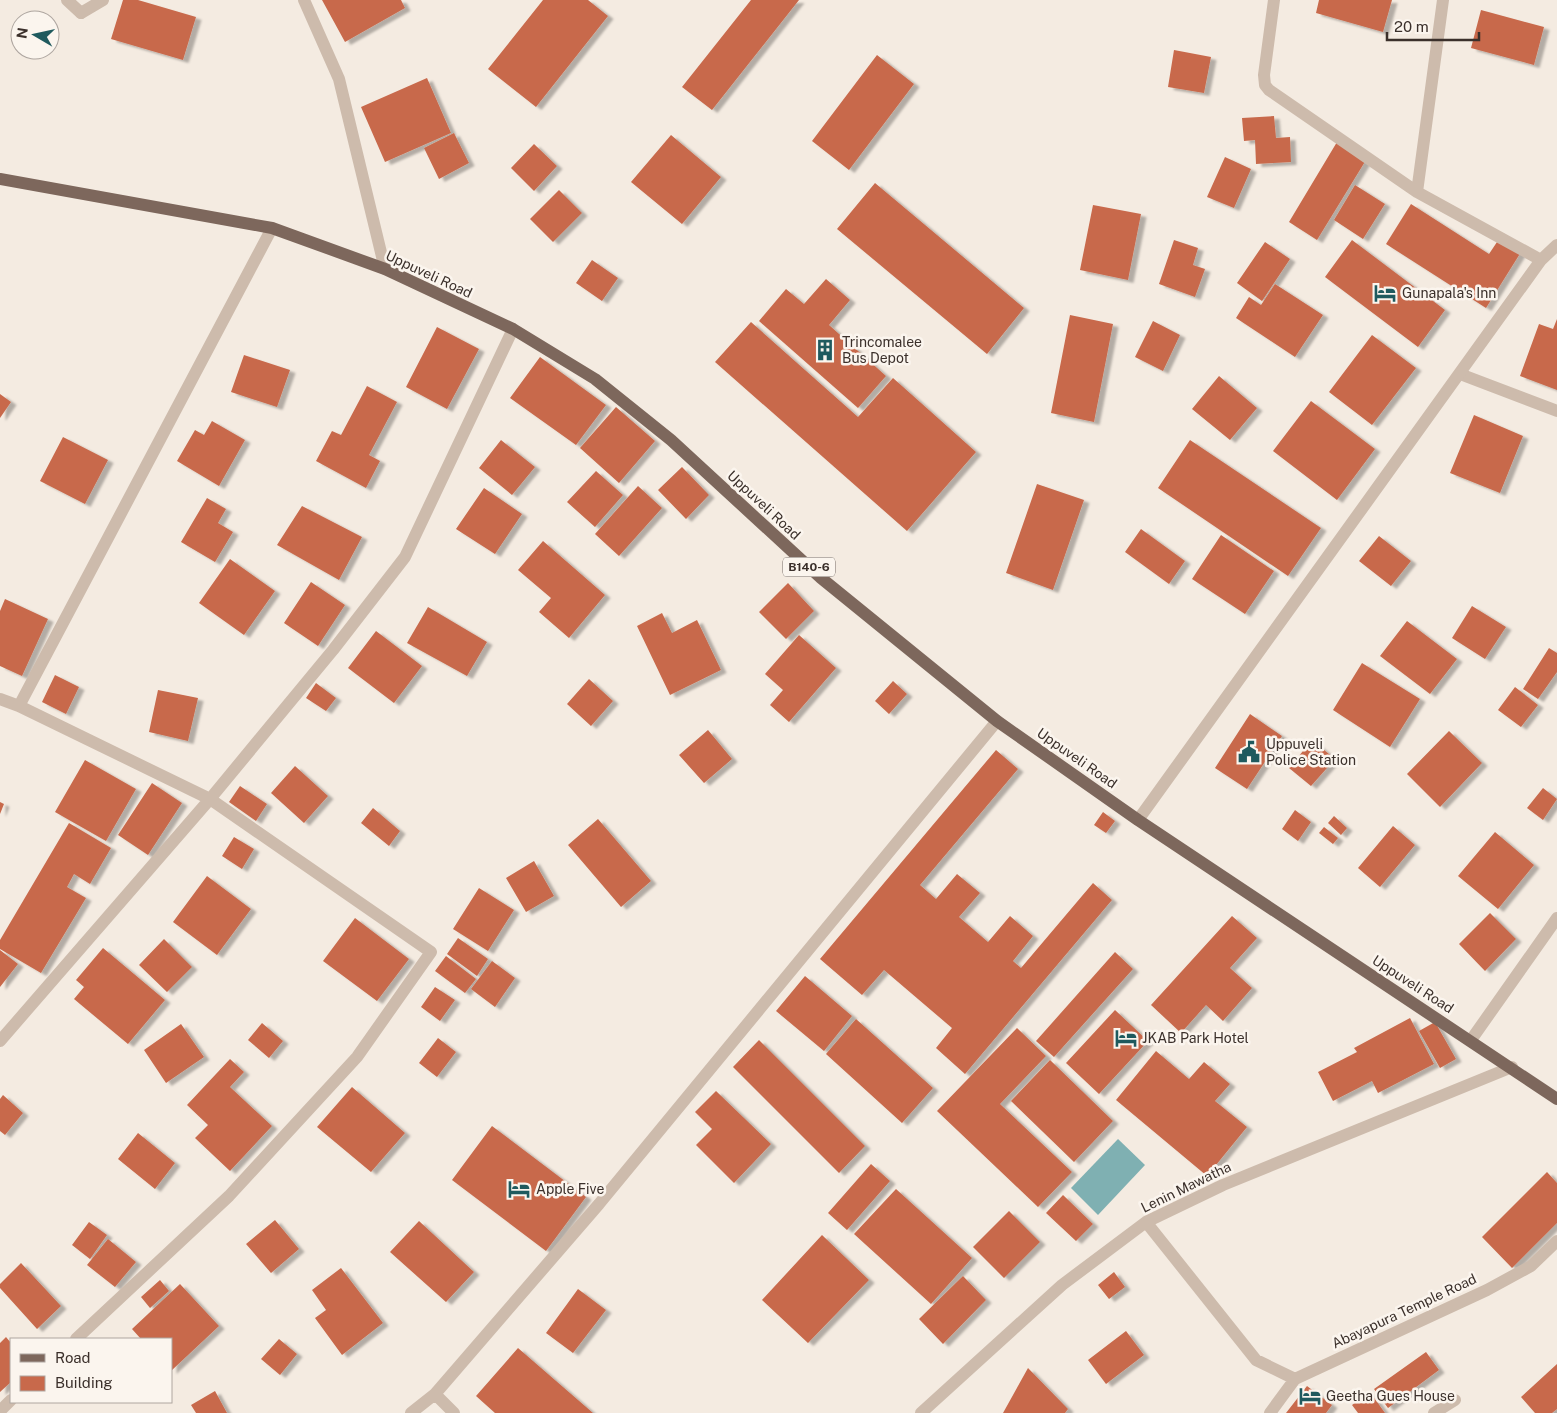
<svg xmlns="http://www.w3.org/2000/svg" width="1557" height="1413" font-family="'Public Sans',sans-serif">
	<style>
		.water { fill: #7fb0b2 }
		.building { fill: #c8694b; filter: url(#shadow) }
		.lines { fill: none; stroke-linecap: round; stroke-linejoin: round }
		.lane { stroke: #cdbbac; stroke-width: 12 }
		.street { stroke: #cdbbac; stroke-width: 12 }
		.primary { stroke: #7d675c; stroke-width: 12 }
		.labels { text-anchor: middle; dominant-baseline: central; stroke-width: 5; stroke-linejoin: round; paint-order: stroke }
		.shield { fill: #fbf5ee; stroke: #756b66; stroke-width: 1 }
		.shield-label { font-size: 12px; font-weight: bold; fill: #3b302b }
		.street-label { font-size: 14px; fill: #3b302b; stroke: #fbf5ee }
		.poi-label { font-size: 14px; fill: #3b302b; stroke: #fbf5ee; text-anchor: start }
	</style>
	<defs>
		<filter id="shadow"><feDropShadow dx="5.5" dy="3" stdDeviation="1" flood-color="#0004"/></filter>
	</defs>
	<rect width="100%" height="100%" fill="#f4ebe1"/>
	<path class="water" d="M1118,1139L1145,1165L1098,1215L1071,1188Z"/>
	<path class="building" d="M123,0H138L196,17L183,60L111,39Z
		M322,0H401L405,8L345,42Z
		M543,0H588L608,16L536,107L488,69Z
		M751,0H799L712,110L682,87Z
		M1319,0H1392L1383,32L1316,13Z
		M1481,10L1544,27L1534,65L1471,48Z
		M1174,50L1211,57L1204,93L1168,87Z
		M877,55L914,84L849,170L812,141Z
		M427,78L451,133L385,162L361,107Z
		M1274,116L1276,138L1290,137L1291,162L1256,164L1255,140L1244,141L1242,118Z
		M454,133L469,163L439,179L424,148Z
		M671,135L721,177L682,224L631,182Z
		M1337,142L1366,160L1317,240L1289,222Z
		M534,144L557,166L534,191L511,168Z
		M1225,157L1251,169L1234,208L1207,197Z
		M875,183L1024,308L987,354L837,229Z
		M1355,185L1385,204L1363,239L1334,220Z
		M559,190L582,213L553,242L530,219Z
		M1411,204L1489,254L1499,239L1521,252L1486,308L1386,244Z
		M1093,205L1141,214L1128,280L1080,270Z
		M1174,240L1198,248L1193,265L1205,269L1195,297L1159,284Z
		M1352,240L1445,310L1418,347L1325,277Z
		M1265,242L1290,259L1262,301L1237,283Z
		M592,260L618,278L602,301L576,283Z
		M826,279L850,300L829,325L886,376L858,408L759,321L786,289L804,304Z
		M1275,284L1323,315L1295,357L1236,318L1249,297L1261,305Z
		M1070,315L1113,324L1094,422L1051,413Z
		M1557,319V390L1520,376L1539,324L1553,329Z
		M1153,321L1180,335L1163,371L1135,357Z
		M751,322L858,417L893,378L976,452L907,531L715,362Z
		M437,327L479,349L447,409L406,387Z
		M1372,335L1416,368L1372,425L1329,392Z
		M244,355L290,370L277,407L231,392Z
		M540,357L606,405L576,445L510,398Z
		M1219,376L1257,408L1230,440L1192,409Z
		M367,386L397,402L369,455L380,461L366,488L316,461L332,431L341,435Z
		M0,394L11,402L0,418Z
		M1311,401L1375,449L1337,500L1273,451Z
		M616,407L655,441L619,483L580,448Z
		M1474,415L1523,436L1500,493L1450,473Z
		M212,421L245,440L219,486L177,461L195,430L204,435Z
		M63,437L108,460L85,504L40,481Z
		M501,440L535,467L512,495L479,468Z
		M1190,440L1321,528L1288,576L1158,488Z
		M682,467L709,495L686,519L658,490Z
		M596,471L623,495L595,527L567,502Z
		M1037,484L1084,500L1053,590L1006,573Z
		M638,486L662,508L619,556L595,534Z
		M484,488L522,514L495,554L456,529Z
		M207,498L226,509L218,523L233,532L215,562L181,542Z
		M302,506L362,537L339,580L277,545Z
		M1141,529L1185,561L1169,584L1125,552Z
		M1221,535L1274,571L1245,614L1192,579Z
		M1379,536L1411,561L1391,586L1359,561Z
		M543,541L605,595L569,638L539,612L551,598L518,570Z
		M230,559L275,591L244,635L199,603Z
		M311,582L345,605L318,646L284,623Z
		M788,583L814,611L786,639L759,612Z
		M5,599L48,619L22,676L0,666V611Z
		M1472,606L1506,627L1485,659L1452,638Z
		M428,607L487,642L467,676L407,643Z
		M662,613L672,633L697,620L721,670L670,695L637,626Z
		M1407,621L1457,659L1430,694L1380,656Z
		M376,631L422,666L394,703L348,668Z
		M799,635L836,668L789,722L770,705L783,690L765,674Z
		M1549,648L1557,653V672L1538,699L1523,689Z
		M1362,663L1420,699L1390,747L1333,710Z
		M55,675L79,687L66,714L42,702Z
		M589,679L613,701L591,726L567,704Z
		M893,681L907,694L889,714L875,701Z
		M316,683L336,698L326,711L306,698Z
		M1515,687L1538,705L1521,727L1498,710Z
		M158,690L198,698L188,741L149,732Z
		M1250,714L1282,736L1247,789L1215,768Z
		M708,730L732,759L704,783L679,755Z
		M1449,731L1482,763L1440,807L1407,774Z
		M1312,740L1335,759L1311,786L1289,768Z
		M996,750L1018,769L920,885L936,899L957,874L980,893L959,917L988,942L1010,916L1033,936L1013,961L1021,968L1093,883L1112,900L965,1074L936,1048L952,1028L884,970L862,995L820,959Z
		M85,760L136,789L106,841L55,812Z
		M295,766L328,796L304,823L271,793Z
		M152,783L182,803L148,855L118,835Z
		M240,786L267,804L256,821L229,802Z
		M1543,788L1557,799L1543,820L1527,808Z
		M0,802L4,804L0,814Z
		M373,808L400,831L389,846L361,823Z
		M1295,810L1311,822L1298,841L1282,829Z
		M1103,812L1115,821L1106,833L1094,825Z
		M1334,816L1347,828L1341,835L1328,823Z
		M598,819L651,881L621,907L568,845Z
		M69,823L111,848L90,884L74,874L67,887L86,898L41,973L0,949V940Z
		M1393,826L1415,845L1380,887L1358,868Z
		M1324,827L1338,838L1333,844L1319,833Z
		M1495,832L1534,865L1498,909L1458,876Z
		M234,837L254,849L242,869L222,856Z
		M534,861L554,896L526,912L506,878Z
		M207,876L251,909L217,955L173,922Z
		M479,888L514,910L488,951L453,929Z
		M1490,913L1516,939L1485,971L1459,944Z
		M1232,916L1257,938L1230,968L1252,988L1223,1021L1206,1005L1181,1033L1151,1005Z
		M355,918L409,959L377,1001L323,961Z
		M458,938L488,959L477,976L447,954Z
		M164,939L192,967L167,992L139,965Z
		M103,948L165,1000L128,1044L74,999L84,987L76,980Z
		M0,950L18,964L0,987Z
		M1115,952L1133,969L1054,1057L1036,1041Z
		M446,956L476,979L465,993L435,971Z
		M492,961L515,978L495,1007L471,989Z
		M805,976L852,1016L824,1051L776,1011Z
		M435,987L455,1000L440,1021L421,1007Z
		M1115,1010L1148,1041L1099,1094L1066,1063Z
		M1410,1018L1434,1064L1378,1093L1372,1081L1333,1101L1318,1072L1357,1052L1354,1048Z
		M856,1019L933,1088L902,1123L826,1054Z
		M1435,1022L1456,1059L1440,1068L1419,1031Z
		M262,1023L283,1041L269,1058L248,1040Z
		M181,1024L204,1057L166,1083L144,1050Z
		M1017,1028L1046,1056L1000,1104L1072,1172L1038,1207L937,1111Z
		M438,1038L456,1052L437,1077L419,1063Z
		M759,1040L865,1146L839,1173L733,1067Z
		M1156,1051L1189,1079L1204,1062L1230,1084L1215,1101L1247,1127L1207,1176L1116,1100Z
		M230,1059L244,1072L230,1087L272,1126L230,1171L195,1138L208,1125L187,1105Z
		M1050,1060L1113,1121L1074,1162L1011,1101Z
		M352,1087L405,1133L371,1172L317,1127Z
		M716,1091L771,1144L734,1183L696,1145L712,1129L695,1112Z
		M3,1095L23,1113L5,1135L0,1131V1099Z
		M492,1126L586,1197L546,1251L452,1180Z
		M138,1133L175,1163L155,1189L118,1159Z
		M871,1164L890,1181L847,1230L828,1213Z
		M1547,1172L1557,1183V1223L1512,1268L1482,1237Z
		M896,1189L972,1258L931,1304L854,1234Z
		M1063,1195L1093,1224L1076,1241L1046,1213Z
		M1009,1211L1040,1242L1004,1278L973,1247Z
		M275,1220L299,1249L271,1273L246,1244Z
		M419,1221L474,1272L446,1302L390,1252Z
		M89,1222L107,1235L90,1259L72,1245Z
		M822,1235L869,1280L808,1343L762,1300Z
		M108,1239L136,1262L115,1287L87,1265Z
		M21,1263L61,1306L37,1329L0,1288V1284Z
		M341,1268L383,1323L342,1355L315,1318L326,1310L312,1290Z
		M1114,1272L1125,1287L1109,1299L1098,1285Z
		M963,1276L986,1300L943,1344L919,1319Z
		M160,1280L169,1291L150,1308L141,1297Z
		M180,1284L219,1326L171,1371V1339H141L132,1329Z
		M578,1289L606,1310L573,1353L546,1333Z
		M1126,1331L1144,1355L1106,1384L1088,1360Z
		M6,1337L11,1343V1382L0,1392V1343Z
		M279,1339L297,1354L280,1375L261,1359Z
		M518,1348L593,1413H495L476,1396Z
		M1426,1352L1439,1370L1388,1408L1374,1389Z
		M1557,1364V1409L1552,1413H1535L1521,1397Z
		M1028,1368L1068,1409L1065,1413H1003Z
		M1307,1386L1332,1405L1326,1413H1286Z
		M215,1391L227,1413H196L191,1405Z
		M1370,1392L1385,1413H1358L1352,1405Z"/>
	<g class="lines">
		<path class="lane" d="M67,0L81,13
			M1460,374L1557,411
			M1434,1413L1455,1400"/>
		<path class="street" d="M304,0L339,79L385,269
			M1274,0L1264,75L1265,85L1269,90L1417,192L1541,260
			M81,13L103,0
			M1417,192L1443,0
			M0,699L19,706L210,799L431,952L357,1057L229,1196L76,1339
			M19,706L272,228
			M1138,820L1541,260L1557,245
			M1471,1040L1557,918
			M0,1041L210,799L333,650L405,557L513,329
			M1146,1222L1256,1360L1295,1379
			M435,1394L454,1413
			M0,1411L11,1400
			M411,1413L435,1394L599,1204L997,721
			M921,1413L1062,1285L1146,1222L1223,1185L1512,1067
			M1270,1413L1295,1379L1487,1290L1531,1266L1557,1241"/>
		<path class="primary" d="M0,179L272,228L385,269L513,329L595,379L671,440L821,578L997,721L1138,820L1557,1099"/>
	</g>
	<defs>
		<g id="hotel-bare" transform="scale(1.725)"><path d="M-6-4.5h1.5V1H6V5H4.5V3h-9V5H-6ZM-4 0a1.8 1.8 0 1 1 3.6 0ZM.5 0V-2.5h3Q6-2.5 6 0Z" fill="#1f5a5e" stroke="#fbf5ee" stroke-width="2.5" paint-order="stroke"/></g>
		<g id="building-bare" transform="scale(1.725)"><path d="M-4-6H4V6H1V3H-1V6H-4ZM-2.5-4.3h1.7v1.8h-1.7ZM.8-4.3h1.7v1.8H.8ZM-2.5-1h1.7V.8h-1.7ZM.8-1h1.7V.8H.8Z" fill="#1f5a5e" stroke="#fbf5ee" stroke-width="2.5" paint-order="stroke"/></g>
		<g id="civic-bare" transform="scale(1.725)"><path d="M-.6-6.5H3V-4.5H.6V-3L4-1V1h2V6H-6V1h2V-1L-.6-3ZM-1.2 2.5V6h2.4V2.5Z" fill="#1f5a5e" stroke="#fbf5ee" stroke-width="2.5" paint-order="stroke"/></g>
	</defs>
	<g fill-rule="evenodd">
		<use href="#hotel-bare" x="1385" y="293"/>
		<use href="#building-bare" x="825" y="350"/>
		<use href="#civic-bare" x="1249" y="752"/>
		<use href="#hotel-bare" x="1126" y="1038"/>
		<use href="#hotel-bare" x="519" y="1189"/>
		<use href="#hotel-bare" x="1310" y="1396"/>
	</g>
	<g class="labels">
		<rect class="shield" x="783" y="557.5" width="52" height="19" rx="4"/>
		<g class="shield-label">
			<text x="809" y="567">B140-6</text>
		</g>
		<g class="street-label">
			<text transform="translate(429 274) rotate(25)">Uppuveli Road</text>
			<text transform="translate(764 505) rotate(43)">Uppuveli Road</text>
			<text transform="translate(1077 758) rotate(35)">Uppuveli Road</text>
			<text transform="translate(1413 984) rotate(33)">Uppuveli Road</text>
			<text transform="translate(1186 1187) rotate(-26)">Lenin Mawatha</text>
			<text transform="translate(1404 1311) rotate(-25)">Abayapura Temple Road</text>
		</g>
		<g class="poi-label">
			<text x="1402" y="293">Gunapala's Inn</text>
			<text x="842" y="342">Trincomalee<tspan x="842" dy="16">Bus Depot</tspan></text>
			<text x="1266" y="744">Uppuveli<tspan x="1266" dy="16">Police Station</tspan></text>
			<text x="1142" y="1038">JKAB Park Hotel</text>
			<text x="536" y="1189">Apple Five</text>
			<text x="1326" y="1396">Geetha Gues House</text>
		</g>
	</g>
	<rect x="10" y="1338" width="162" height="65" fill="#fbf5ee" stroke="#aea6a0"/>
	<rect x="20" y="1354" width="25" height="8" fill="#7d675c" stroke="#aea6a0"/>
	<text x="55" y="1363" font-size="15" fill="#3b302b">Road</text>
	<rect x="20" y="1376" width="25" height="15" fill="#c8694b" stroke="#aea6a0"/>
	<text x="55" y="1388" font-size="15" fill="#3b302b">Building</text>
	<g transform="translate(35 35) rotate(279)"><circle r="24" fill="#fbf5ee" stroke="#aea6a0"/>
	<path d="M0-4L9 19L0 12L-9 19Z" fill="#1f5a5e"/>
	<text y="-8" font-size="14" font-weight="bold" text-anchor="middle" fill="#3b302b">N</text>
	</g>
	<path d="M1387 32v8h92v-8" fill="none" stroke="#3b302b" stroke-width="2.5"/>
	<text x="1394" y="32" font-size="15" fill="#3b302b" stroke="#fbf5ee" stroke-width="4" paint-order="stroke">20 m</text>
</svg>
